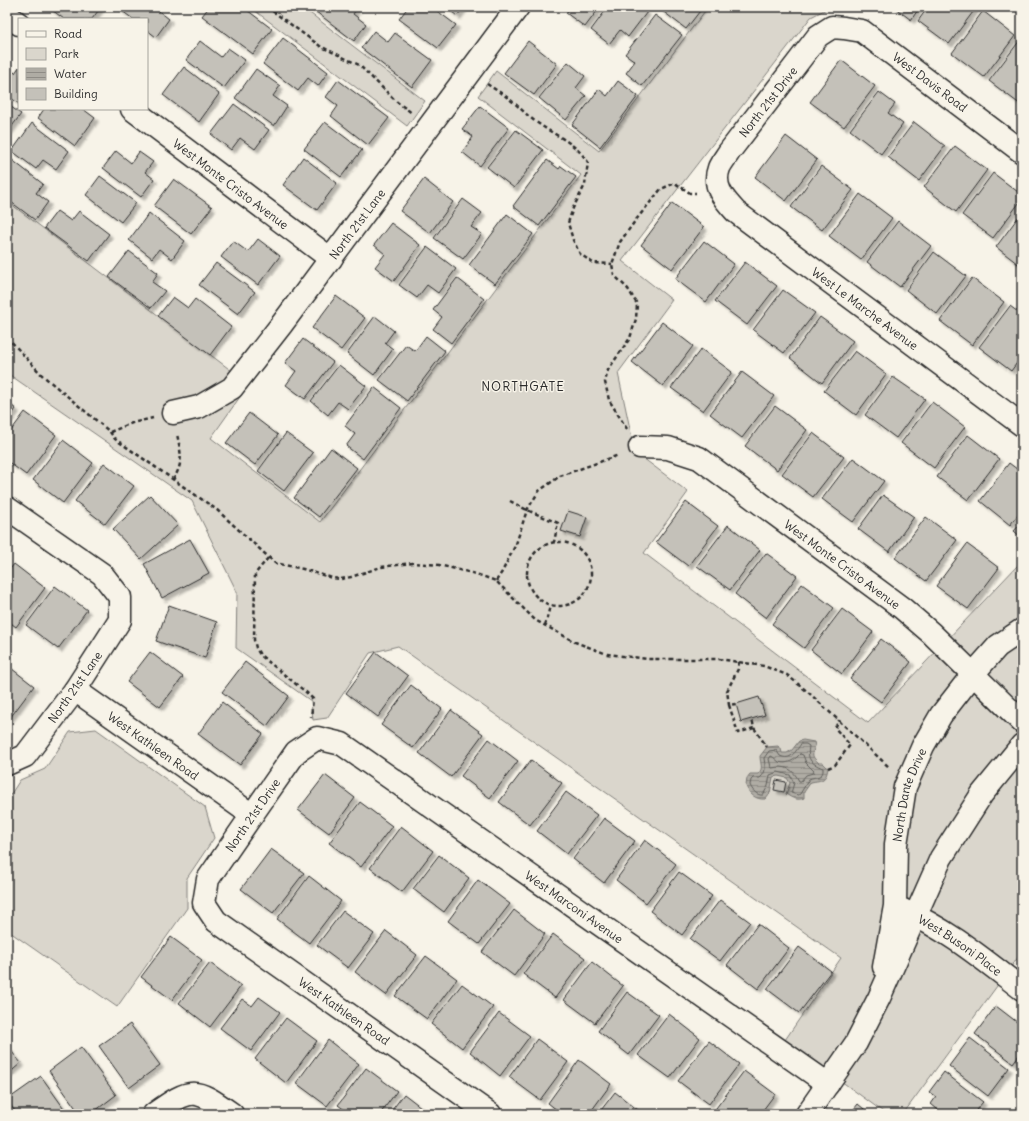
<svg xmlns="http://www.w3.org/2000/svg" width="1029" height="1121" font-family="Delius,sans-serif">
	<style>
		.green { fill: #dad6cc; stroke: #82807c }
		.water { fill: url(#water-rules); stroke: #7a7874 }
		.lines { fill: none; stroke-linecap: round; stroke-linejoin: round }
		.shore { stroke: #605f5b; stroke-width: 1 }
		.building { fill: #c4c1b9; stroke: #2b2b2b; filter: url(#shadow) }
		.minor-casing { stroke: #2b2b2b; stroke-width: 25 }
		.path { stroke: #2b2b2b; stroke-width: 2.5; stroke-dasharray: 4 3; stroke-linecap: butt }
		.minor { stroke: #f7f3e8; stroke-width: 22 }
		.labels { text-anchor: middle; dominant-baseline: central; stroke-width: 3; stroke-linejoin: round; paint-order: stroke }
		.street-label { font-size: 12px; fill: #2b2b2b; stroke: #f7f3e8 }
		.neighbourhood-label { font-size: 13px; letter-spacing: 1px; fill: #2b2b2b; stroke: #f7f3e8 }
	</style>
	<defs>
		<pattern id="water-rules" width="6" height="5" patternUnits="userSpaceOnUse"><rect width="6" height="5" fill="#afaca4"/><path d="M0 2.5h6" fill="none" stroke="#8f8c86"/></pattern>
		<filter id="shadow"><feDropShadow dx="3.5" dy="3.5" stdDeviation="1" flood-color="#0004"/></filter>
	</defs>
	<rect width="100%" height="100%" fill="#f7f3e8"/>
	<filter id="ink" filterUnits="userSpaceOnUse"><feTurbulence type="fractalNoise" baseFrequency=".025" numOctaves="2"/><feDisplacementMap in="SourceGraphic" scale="8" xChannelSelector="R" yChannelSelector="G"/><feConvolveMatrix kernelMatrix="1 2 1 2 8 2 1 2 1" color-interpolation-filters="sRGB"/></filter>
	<g filter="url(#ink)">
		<path class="green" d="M250,7H302L425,101L407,126Z
			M708,7H830L811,17L622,261L672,300L618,373L635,452L688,492L644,553L868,723L1018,565L1022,569V952L903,1114H886L785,1040L841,958L398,646L370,653L327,718L313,720L311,701L236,648L237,592L192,501L7,373V201L249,384L211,438L320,522L581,175L478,96L496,71L599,151Z
			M96,729L205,807L214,838L187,878V908L117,1007L7,930V800L20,780L45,769L70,732Z"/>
		<path class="water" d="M803,740L814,742L815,746C812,755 811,756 819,763H823L828,768C826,781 822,780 811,782L804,792V798C798,801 791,798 786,794L790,783L787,778L778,776L773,777L770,793L765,799C756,800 749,794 746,786L747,778L750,774H758C764,768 760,764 760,756L767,747L778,746L781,749L782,753H787L792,750L799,741Z"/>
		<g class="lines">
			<path class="shore" d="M801,744H806L809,746C807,759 810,763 823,768C824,778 816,776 809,779L800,794L798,795L791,793L794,783L790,775L778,772L770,775L768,786L763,795C757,796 752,790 750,785L751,780L753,778H760C767,772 765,766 764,758L769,751L776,750L780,756C791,761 795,752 801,744Z
				M800,754L803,755L806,763L814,771L813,773L806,775L801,781H799C793,769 786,765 772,768L771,767L769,759L771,756C774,757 776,760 779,762C787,765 795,760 800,754Z"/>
		</g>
		<path class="building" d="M48,7H101L92,19H64Z
			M119,7H156L155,8L169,19L156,37L147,30V19H133L118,8Z
			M209,7H243L272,29L253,54L202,16Z
			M311,7H358L353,14L366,24L354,41L311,8Z
			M408,7H432L456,25L438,48L399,19Z
			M446,7H464L457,16Z
			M570,7H600L585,27L566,13Z
			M608,7H640L647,12L628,37L620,30L609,44L591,30Z
			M661,7H703L686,29L660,9Z
			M894,7H920L911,20Z
			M928,7H974L976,8L949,44L918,21Z
			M983,11L1015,36L984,77L952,53Z
			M655,15L682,35L642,86L626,73L635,61L625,54Z
			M374,31L388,42L395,33L432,60L412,87L361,48Z
			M283,38L328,72L318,86L308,78L298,91L263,64Z
			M1020,40L1022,42V104L1021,105L989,81Z
			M200,41L221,57L228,48L245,60L224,88L186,60Z
			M528,41L557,64L534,95L504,73Z
			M841,60L875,86L844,127L810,102Z
			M568,62L585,76L576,88L586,96L566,120L539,98Z
			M7,67L15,73L19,67V104L7,95Z
			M184,67L219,94L199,122L163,95Z
			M256,69L280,86L273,96L287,106L274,126L235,98Z
			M338,80L389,118L368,145L331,116L338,106L326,97Z
			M618,81L638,96L600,147L572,125L599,89L607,96Z
			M879,92L895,104L888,113L903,124L881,154L850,130Z
			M7,104L21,114L7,133Z
			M234,104L269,130L255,149L240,138L231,150L211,134Z
			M480,106L509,128L480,166L462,152L473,137L462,129Z
			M44,109H83L95,118L75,146L38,118Z
			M325,122L362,150L341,177L304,149Z
			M914,122L945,146L919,181L888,157Z
			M32,123L69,151L56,169L43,160L36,169L12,151Z
			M516,130L543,150L514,188L487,167Z
			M786,136L817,160L786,201L755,177Z
			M955,146L987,170L956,212L924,187Z
			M116,151L131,163L139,152L153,162L145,172L154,179L141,197L103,168Z
			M7,156L43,184L36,193L48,202L35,220L7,199Z
			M303,157L337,183L317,210L283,185Z
			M547,160L559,169L561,166L576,177L539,226L513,206Z
			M821,166L853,190L822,230L791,207Z
			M993,173L1022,195V199L993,238L962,215Z
			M100,176L136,203L121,222L86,195Z
			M174,179L212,207L191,234L154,206Z
			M424,179L453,202L430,233L400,211Z
			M860,194L892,218L861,260L829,236Z
			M463,199L482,213L471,227L482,234L463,259L434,238Z
			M672,203L704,227L672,269L641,245Z
			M57,211L71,221L79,211L109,234L89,261L44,228Z
			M1022,212V267L996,247Z
			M149,213L185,241L172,259L159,249L152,258L129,240Z
			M507,214L533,234L495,284L469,265Z
			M898,221L931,246L900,287L867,262Z
			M391,223L420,245L394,281L375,267L385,254L374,245Z
			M258,239L280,256L258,285L221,257L233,241L248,252Z
			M704,241L734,264L706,302L675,279Z
			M427,247L456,269L438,293L427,285L417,298L399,285Z
			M129,251L158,273L152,282L165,291L151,308L109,277Z
			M934,252L966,276L937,314L906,290Z
			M745,262L777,286L747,325L715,301Z
			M216,263L255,292L238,314L199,285Z
			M457,278L484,299L451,343L433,329L442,317L433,310Z
			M972,278L1004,302L972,345L940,321Z
			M783,290L815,313L784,353L753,330Z
			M336,296L365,318L341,350L312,328Z
			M173,297L188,308L195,299L231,327L210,355L158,316Z
			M1010,306L1022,315V356L1011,371L979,347Z
			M375,316L394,331L385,343L393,349L374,375L347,354Z
			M820,317L853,341L822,383L790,358Z
			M662,322L693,346L663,386L632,362Z
			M426,336L445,351L407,401L379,380L406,345L415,351Z
			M303,339L333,362L305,399L286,385L296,371L285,363Z
			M701,349L732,372L703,411L671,388Z
			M855,351L886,374L856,415L824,391Z
			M339,365L366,386L348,409L338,402L328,415L311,401Z
			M742,372L774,396L742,438L710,414Z
			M893,377L925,399L896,438L865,415Z
			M374,387L401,408L363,459L346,446L355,434L345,426Z
			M7,402L16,409L7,421Z
			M932,402L965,427L934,468L901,443Z
			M775,406L807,430L777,470L745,446Z
			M25,412L56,435L26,475L7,461V436Z
			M249,413L278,435L255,465L226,443Z
			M286,433L313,453L284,491L258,471Z
			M813,433L844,457L813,497L782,474Z
			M968,435L999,459L968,500L937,477Z
			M63,440L93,463L63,503L33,480Z
			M331,448L357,468L319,517L294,498Z
			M853,458L884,481L853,522L822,499Z
			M104,463L134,486L105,524L75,501Z
			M1009,463L1022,473V509L1010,525L980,501Z
			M150,495L178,525L141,559L113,529Z
			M883,495L914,517L889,552L858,529Z
			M686,502L718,526L688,566L656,542Z
			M568,511L587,517L580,537L561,531Z
			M926,517L957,540L926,581L895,558Z
			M1022,522V538L1014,531Z
			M728,525L760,550L730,590L697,566Z
			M190,539L209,573L162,598L144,564Z
			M967,544L999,568L968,609L936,586Z
			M766,553L797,576L766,618L735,594Z
			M14,564L45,588L16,627L7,620V573Z
			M802,584L834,608L804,648L772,624Z
			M55,586L87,610L58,649L26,625Z
			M169,605L217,622L205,658L156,641Z
			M842,609L873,632L842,674L811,650Z
			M881,639L911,662L881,702L850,679Z
			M150,652L183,677L160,707L127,682Z
			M376,652L408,676L378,717L346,693Z
			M245,662L289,696L267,726L222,692Z
			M7,665L34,686L7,722Z
			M411,685L442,709L413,748L381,725Z
			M759,697L765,715L741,722L736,704Z
			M222,702L263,734L240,765L198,734Z
			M451,710L483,734L451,777L419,753Z
			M489,739L518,761L490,798L461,776Z
			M531,760L562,783L530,825L499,802Z
			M325,775L355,798L329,833L298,810Z
			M776,780L786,782L784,792L774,790Z
			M566,792L597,815L567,854L537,831Z
			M360,802L392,826L361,867L329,843Z
			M604,818L635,841L604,883L573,859Z
			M401,826L433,851L402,892L370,868Z
			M645,840L676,864L646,903L616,880Z
			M271,849L304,873L273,913L241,889Z
			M439,855L469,878L444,912L413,889Z
			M679,872L712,896L682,935L650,911Z
			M309,876L341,901L309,943L277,919Z
			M478,880L510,904L479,944L448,921Z
			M720,900L750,922L720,961L690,939Z
			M514,910L545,934L514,976L482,952Z
			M343,911L374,934L348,968L317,945Z
			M758,924L789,948L758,989L727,965Z
			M386,931L417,955L386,995L355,972Z
			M553,934L585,958L555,998L523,974Z
			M171,937L202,960L172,1000L141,977Z
			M799,947L831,971L799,1013L767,989Z
			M426,956L457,979L427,1019L395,996Z
			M592,962L623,986L595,1023L564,1000Z
			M210,963L241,986L210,1027L179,1003Z
			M462,984L493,1007L462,1048L431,1024Z
			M627,992L659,1015L629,1055L598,1031Z
			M259,997L280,1012L251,1051L220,1028L242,999L252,1006Z
			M996,1006L1022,1026V1051L1013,1063L975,1034Z
			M499,1013L530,1036L500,1076L470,1052Z
			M669,1014L700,1038L670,1078L638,1055Z
			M286,1018L317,1041L286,1083L255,1059Z
			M130,1024L160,1065L129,1088L99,1046Z
			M970,1038L1009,1068L988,1096L949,1066Z
			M537,1039L568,1062L540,1100L509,1077Z
			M328,1040L359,1064L327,1106L296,1083Z
			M709,1041L739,1064L709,1104L678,1081Z
			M7,1046L21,1063L7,1075Z
			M81,1047L116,1095L91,1114H80L49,1071Z
			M579,1060L611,1084L589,1114H562L548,1103Z
			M366,1068L397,1091L380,1114H350L338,1105Z
			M744,1071L775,1094L760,1114H716L713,1112Z
			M944,1072L983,1102L976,1110L981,1114H943L931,1104L936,1097L929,1092Z
			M41,1076L68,1114H17L7,1100Z
			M615,1092L643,1114H598Z
			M404,1094L430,1114H389Z
			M858,1104L870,1114H850Z"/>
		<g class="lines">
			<g class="minor-casing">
				<g id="minor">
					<path d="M7,15L19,24"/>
					<path id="s1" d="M132,109L331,259"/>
					<path id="s2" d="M1022,152L862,31L844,28L832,27L818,36L729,152C726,157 721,163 719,168C712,187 724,199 736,212L1022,425"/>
					<path id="s3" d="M173,413L199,407L232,388L282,324L518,7"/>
					<path id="s4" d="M640,447L668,448L699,458L902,608L931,633L1022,722"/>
					<path d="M7,508L102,574L120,597V620L75,690L25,756L7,764"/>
					<path id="s5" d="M75,690L252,815"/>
					<path id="s6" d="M903,910C947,929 984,960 1022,989"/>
					<path id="s7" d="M884,967L895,906L896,844L905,787L923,746L941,715L973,674L998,646L1022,630"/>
					<path d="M154,1114C192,1087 194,1087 232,1114"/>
					<path id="s8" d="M490,1114L216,921L204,903L208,879L252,815L296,752L317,738L342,744L828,1084"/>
					<path d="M807,1114L856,1043L879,998L941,858L982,794L1022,745"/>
				</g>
			</g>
			<path class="path" d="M267,7L320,46L359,65L397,102L412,113
				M487,84C494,89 502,93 508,98C519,106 528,117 539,124C559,138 573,141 588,162L585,185L573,208L568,223L573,240L580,254L593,263L612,264
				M7,337L42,375L110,432L115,439L217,510L275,563L303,569L332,578L341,579L351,577L381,567L413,563L439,565L476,574L496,581L535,620L575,642L607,654L648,659H719L764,666L787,675L808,692L890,768
				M627,429L609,400L605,382L608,370L630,338L636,319L637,304L628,289L614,275L612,264L620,242L635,221L661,189L675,183L690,193H696
				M110,432L132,423L153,418
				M173,480C184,462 181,454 177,434
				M510,501L527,510L558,523L554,542
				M527 574a32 32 0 1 1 64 0a32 32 0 1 1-64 0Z
				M268,558L255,574L254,640L256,648L260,655L307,693L313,699L311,717
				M496,581L502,572L516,544L527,510L539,491L560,476L619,455
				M545,626L550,606
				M736,704L729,705L727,691L738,669L739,661
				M729,705L738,733L754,728L752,719
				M754,728L767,747
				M828,768L835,765L850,745L835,728L839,720"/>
			<use href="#minor" class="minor"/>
		</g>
	</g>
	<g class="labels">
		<g class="street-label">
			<text transform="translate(930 82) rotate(37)">West Davis Road</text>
			<text transform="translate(768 102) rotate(-52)">North 21st Drive</text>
			<text stroke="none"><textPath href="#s1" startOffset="124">West Monte Cristo Avenue</textPath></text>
			<text stroke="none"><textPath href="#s3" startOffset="271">North 21st Lane</textPath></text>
			<text stroke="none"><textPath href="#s2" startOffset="624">West Le Marche Avenue</textPath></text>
			<text stroke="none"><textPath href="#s4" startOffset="239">West Monte Cristo Avenue</textPath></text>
			<text transform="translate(75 687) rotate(-55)">North 21st Lane</text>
			<text stroke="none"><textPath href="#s5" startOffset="96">West Kathleen Road</textPath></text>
			<text stroke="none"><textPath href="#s7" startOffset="175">North Dante Drive</textPath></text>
			<text stroke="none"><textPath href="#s8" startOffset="459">North 21st Drive</textPath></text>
			<text stroke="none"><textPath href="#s8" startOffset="870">West Marconi Avenue</textPath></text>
			<text stroke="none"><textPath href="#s6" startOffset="67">West Busoni Place</textPath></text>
			<text transform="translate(344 1011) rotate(35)">West Kathleen Road</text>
		</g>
		<g class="neighbourhood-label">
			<text x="523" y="386">NORTHGATE</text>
		</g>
	</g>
	<rect width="1029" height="1121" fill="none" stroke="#f7f3e8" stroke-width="24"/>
	<rect x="12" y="12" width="1005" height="1097" fill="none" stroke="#2b2b2b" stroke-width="1.5" filter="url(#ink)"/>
	<rect x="18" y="18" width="130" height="92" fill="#f7f3e8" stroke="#a5a39c"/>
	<rect x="26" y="31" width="20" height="6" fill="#f7f3e8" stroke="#a5a39c"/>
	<text x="54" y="38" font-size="12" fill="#2b2b2b">Road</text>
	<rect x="26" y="48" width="20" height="12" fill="#dad6cc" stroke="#a5a39c"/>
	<text x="54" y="58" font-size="12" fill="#2b2b2b">Park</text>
	<rect x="26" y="68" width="20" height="12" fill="url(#water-rules)" stroke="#a5a39c"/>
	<text x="54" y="78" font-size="12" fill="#2b2b2b">Water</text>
	<rect x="26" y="88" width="20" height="12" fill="#c4c1b9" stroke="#a5a39c"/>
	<text x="54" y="98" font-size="12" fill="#2b2b2b">Building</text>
</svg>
